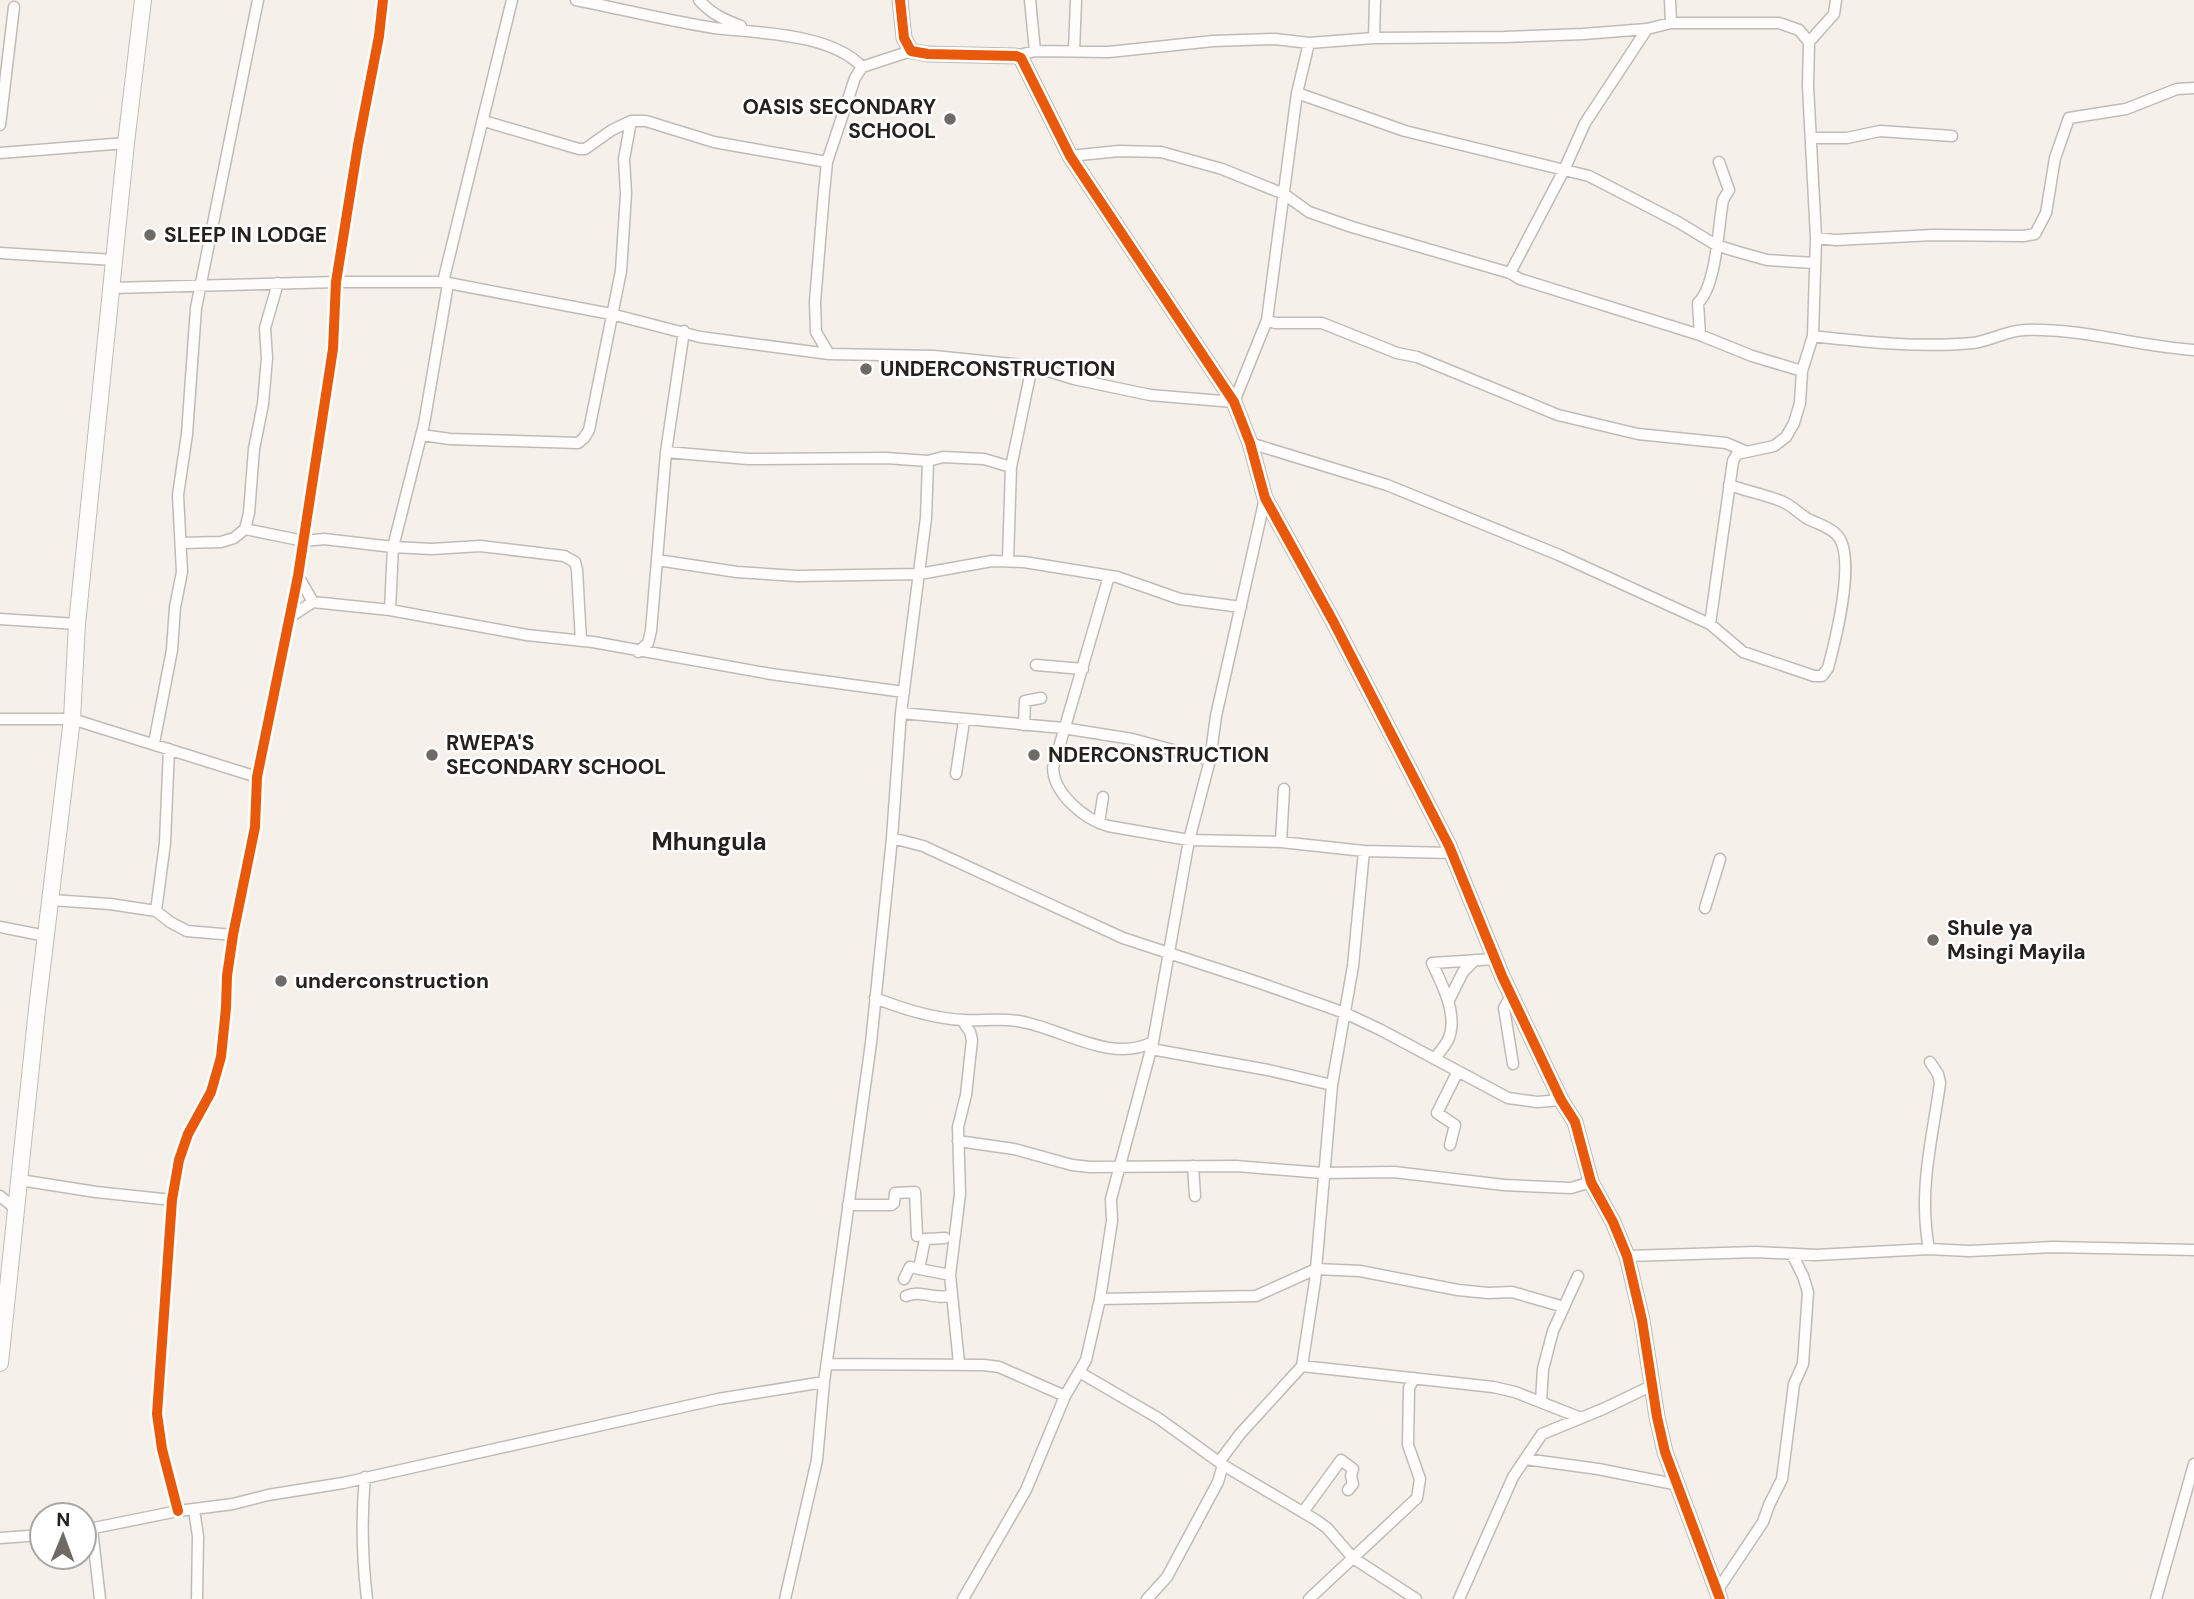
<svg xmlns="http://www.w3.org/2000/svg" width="2194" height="1599" font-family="'DM Sans',sans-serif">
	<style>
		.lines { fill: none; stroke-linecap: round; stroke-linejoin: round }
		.minor-casing { stroke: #bfbcb7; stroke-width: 13 }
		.tertiary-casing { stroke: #bfbcb7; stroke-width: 17 }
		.secondary-casing { stroke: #bfbcb7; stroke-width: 18 }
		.minor { stroke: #fefdfc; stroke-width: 10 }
		.tertiary { stroke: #fefdfc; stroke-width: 14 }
		.secondary { stroke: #fefdfc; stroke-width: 16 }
		.cycleway-casing { stroke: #fff; stroke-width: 15 }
		.cycleway { stroke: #e8590c; stroke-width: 10 }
		.poi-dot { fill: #6e6a65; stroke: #fff; stroke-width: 2.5 }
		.labels { text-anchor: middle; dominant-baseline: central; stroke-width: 5; stroke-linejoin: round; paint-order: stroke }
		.poi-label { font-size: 21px; font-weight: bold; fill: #25221e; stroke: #fff; text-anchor: start }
		.quarter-label { font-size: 24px; font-weight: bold; fill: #25221e; stroke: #fff }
	</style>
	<rect width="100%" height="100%" fill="#f5f1ea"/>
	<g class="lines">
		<g class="minor-casing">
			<path id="minor" d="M576,0C622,9 668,21 714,28C756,33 831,33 862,67
				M699,0C711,14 725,20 741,26
				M1030,0L1035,51
				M1670,0L1671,23
				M1374,38L1375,0
				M1074,51L1076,0
				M1016,56L1035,51L1109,52L1213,41L1275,39L1309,43L1374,38L1504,37L1583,34L1647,29L1671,23H1779L1799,30L1809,42
				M1297,93L1405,131L1589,176L1678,222L1716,245L1735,251L1767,260L1814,263
				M484,121L579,149H585L612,130L631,121H646L714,142L827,162
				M0,125L14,7
				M1812,138H1847L1880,131L1952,136
				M0,153L126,143
				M1070,156L1119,151L1161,152L1222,169L1284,194L1309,212L1352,227L1510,273L1520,279L1700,335L1752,356L1802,371
				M1816,238L1836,240L1933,235L2024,236L2035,234L2046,213L2055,158L2069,118L2126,109L2177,89L2194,88
				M0,253L114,260
				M1510,273L1564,170L1585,123L1647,29
				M443,282L512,0
				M111,288L336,282H443L611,314L700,337L829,354L934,356L1032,366L1074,379L1150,395L1234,402L1267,320L1297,93L1309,43
				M1267,320L1275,323H1322L1397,353L1417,357L1558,415L1638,434L1726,443L1745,451
				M1700,335L1698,303C1717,285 1718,226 1723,200L1729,190L1719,162
				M1813,336C1864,342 1921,348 1973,343C1990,341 2006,331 2024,330C2082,328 2137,346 2194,350
				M829,354L816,332L815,302L824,192L827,162L855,78L862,67L911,51
				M422,435L450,439L578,443L584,438L589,430L621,271L626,194L624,159L631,121
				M1250,443L1387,485L1559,555L1710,624L1743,652L1814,676H1822L1828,668C1835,642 1857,556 1837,535C1830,527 1818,524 1808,519C1799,514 1792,505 1781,501C1765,495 1747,491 1729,485
				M666,452L748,459L886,458L928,461L943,457L984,459L1011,467
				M245,529L304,541L324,539L393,547L432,549L480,546L564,556L575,562L577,570L581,641
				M181,543L221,542L234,538L245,529L249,513L254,449L263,404L267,358L265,328L278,283
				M657,560L737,572L797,576L919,574L992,561L1024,562L1117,577L1180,599L1241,607
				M1008,560L1011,467L1032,366
				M298,576L313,602
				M1109,576L1053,768C1054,794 1084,819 1108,826L1189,840L1281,842L1364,851L1452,853
				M390,610L393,547L424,424L448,284
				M290,617L313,602L390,610L527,635L593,642L771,674L904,692
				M0,619L77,624
				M1710,624L1733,461L1737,454L1774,446L1786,437L1794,423L1800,403L1802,371L1813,336L1816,238L1808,86L1809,42L1834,14L1836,0
				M638,652L648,643L651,631L666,452L684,331
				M1036,665L1083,669
				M901,713L1063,728L1132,739L1210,760
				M0,719H72L257,777
				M1024,725L1025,701L1041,698
				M154,743L172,650L175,607L182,572L178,495L187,434L196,308L258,0
				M956,774L964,721
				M1099,823L1103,797
				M892,838L923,846L1123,938L1260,983L1345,1013L1381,1030L1508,1098L1537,1102L1561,1100
				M1281,842L1284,789
				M51,900L110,904L156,911L170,922L187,931L233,935
				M1705,908L1720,859
				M156,911L165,843L169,749
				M0,927L46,936
				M1511,996L1504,1008L1513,1064
				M875,998C903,1009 934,1019 964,1020C982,1021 1000,1018 1018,1021C1062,1028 1110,1064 1153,1042
				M1449,1000L1463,972L1475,960
				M1151,1049L1268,1070L1332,1085
				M1435,1058C1439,1053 1445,1046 1448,1040C1459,1016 1442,984 1432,963L1495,959
				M958,1141L1014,1149L1072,1165L1090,1167L1236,1166L1323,1173L1394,1172L1504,1185L1571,1188L1591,1182
				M1450,1145L1455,1125L1437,1113L1458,1071
				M1193,1166L1195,1196
				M20,1180L96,1192L172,1200
				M0,1196L17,1210
				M848,1205H891L894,1203L895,1193L915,1192L917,1236
				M1929,1249C1918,1190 1932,1141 1940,1083L1938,1074L1930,1062
				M1627,1256L1756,1252L1816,1255L1929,1249L1969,1251L2053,1247L2194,1250
				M919,1269L925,1239L945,1238
				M904,1279L910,1267L950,1275
				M906,1296C921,1289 936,1301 952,1295
				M1100,1299L1256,1296L1316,1269L1360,1271L1458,1290L1488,1293L1512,1292L1564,1307
				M959,1363L950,1275L960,1194L958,1127L966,1095L972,1040L970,1032L962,1020
				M827,1364L984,1365L999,1367L1065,1396
				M1302,1366L1493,1387L1515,1392L1581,1418
				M1079,1372L1158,1418L1223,1465L1316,1520L1327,1528L1353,1558L1416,1599
				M1541,1402L1543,1369L1553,1331L1578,1276
				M1525,1459L1598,1469L1679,1485
				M1219,1462L1240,1434L1302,1366L1315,1281L1332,1085L1353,966L1364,851
				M365,1477C361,1519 362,1557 367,1599
				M194,1510L198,1536L197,1599
				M178,1511L162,1449L157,1414L172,1200L179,1160L188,1134L211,1092L221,1057L226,1008L227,976L233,935L255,827L257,777L298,576L333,349L336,282L358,145L379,36L383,0
				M1303,1512L1341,1460L1353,1469L1351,1476L1353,1484L1348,1490
				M92,1529L100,1599
				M84,1530L178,1511L233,1504L268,1495L343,1483L718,1399L824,1382
				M0,1538L42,1535
				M1717,1591L1763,1522L1769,1505L1782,1479L1794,1384L1803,1364L1808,1292L1803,1276L1792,1254
				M785,1599L817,1460L824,1382L871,1043L892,838L901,713L926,518L928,461
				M963,1599L1026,1490L1065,1396L1086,1360L1100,1299L1112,1221L1111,1199L1153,1042L1189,840L1210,760L1216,716L1265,498
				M1147,1599L1167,1577L1218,1482L1223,1465
				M1309,1599L1417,1498L1420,1479L1408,1445L1409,1388L1414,1378
				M1459,1599L1513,1477L1542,1434L1603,1409L1653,1385
				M2156,1599L2194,1464"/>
		</g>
		<g class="tertiary-casing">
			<path id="tertiary" d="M900,0L904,38L911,51L928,54L1016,56L1021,58L1070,156L1234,402L1250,443L1265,498L1333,621L1449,846L1502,976L1561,1100L1575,1122L1591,1182L1613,1222L1627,1256L1642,1320L1657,1417L1665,1452L1720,1599"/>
		</g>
		<g class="secondary-casing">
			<path id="secondary" d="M0,1363L37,1009L72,719L77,624L126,143L143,0"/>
		</g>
		<use href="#minor" class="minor"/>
		<use href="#tertiary" class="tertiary"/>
		<use href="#secondary" class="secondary"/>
		<g class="cycleway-casing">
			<path id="cycleway" d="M900,0L904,38L911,51L928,54L1016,56L1021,58L1070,156L1234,402L1250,443L1265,498L1333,621L1449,846L1502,976L1561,1100L1575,1122L1591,1182L1613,1222L1627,1256L1642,1320L1657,1417L1665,1452L1720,1599
				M178,1511L162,1449L157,1414L172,1200L179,1160L188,1134L211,1092L221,1057L226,1008L227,976L233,935L255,827L257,777L298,576L333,349L336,282L358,145L379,36L383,0"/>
		</g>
		<use href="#cycleway" class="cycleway"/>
	</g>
	<g class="poi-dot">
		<circle cx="950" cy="119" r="7"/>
		<circle cx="150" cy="235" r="7"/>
		<circle cx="866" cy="369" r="7"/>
		<circle cx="432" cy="755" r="7"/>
		<circle cx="1034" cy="755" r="7"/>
		<circle cx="1933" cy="940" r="7"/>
		<circle cx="281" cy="981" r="7"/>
	</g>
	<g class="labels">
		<g class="poi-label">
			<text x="936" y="107" text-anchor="end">OASIS SECONDARY<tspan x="936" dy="24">SCHOOL</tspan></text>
			<text x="164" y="235">SLEEP IN LODGE</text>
			<text x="880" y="369">UNDERCONSTRUCTION</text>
			<text x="446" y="743">RWEPA'S<tspan x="446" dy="24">SECONDARY SCHOOL</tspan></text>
			<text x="1048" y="755">NDERCONSTRUCTION</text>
			<text x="1947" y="928">Shule ya<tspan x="1947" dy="24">Msingi Mayila</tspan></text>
			<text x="295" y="981">underconstruction</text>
		</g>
		<g class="quarter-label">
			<text x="709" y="841">Mhungula</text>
		</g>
	</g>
	<g transform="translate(63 1536) rotate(1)"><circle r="33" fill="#ffffff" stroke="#a8a7a5" stroke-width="2"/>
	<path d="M0-5L12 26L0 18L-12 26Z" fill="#6e6a65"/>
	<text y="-10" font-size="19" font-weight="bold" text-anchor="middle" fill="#25221e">N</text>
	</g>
</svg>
